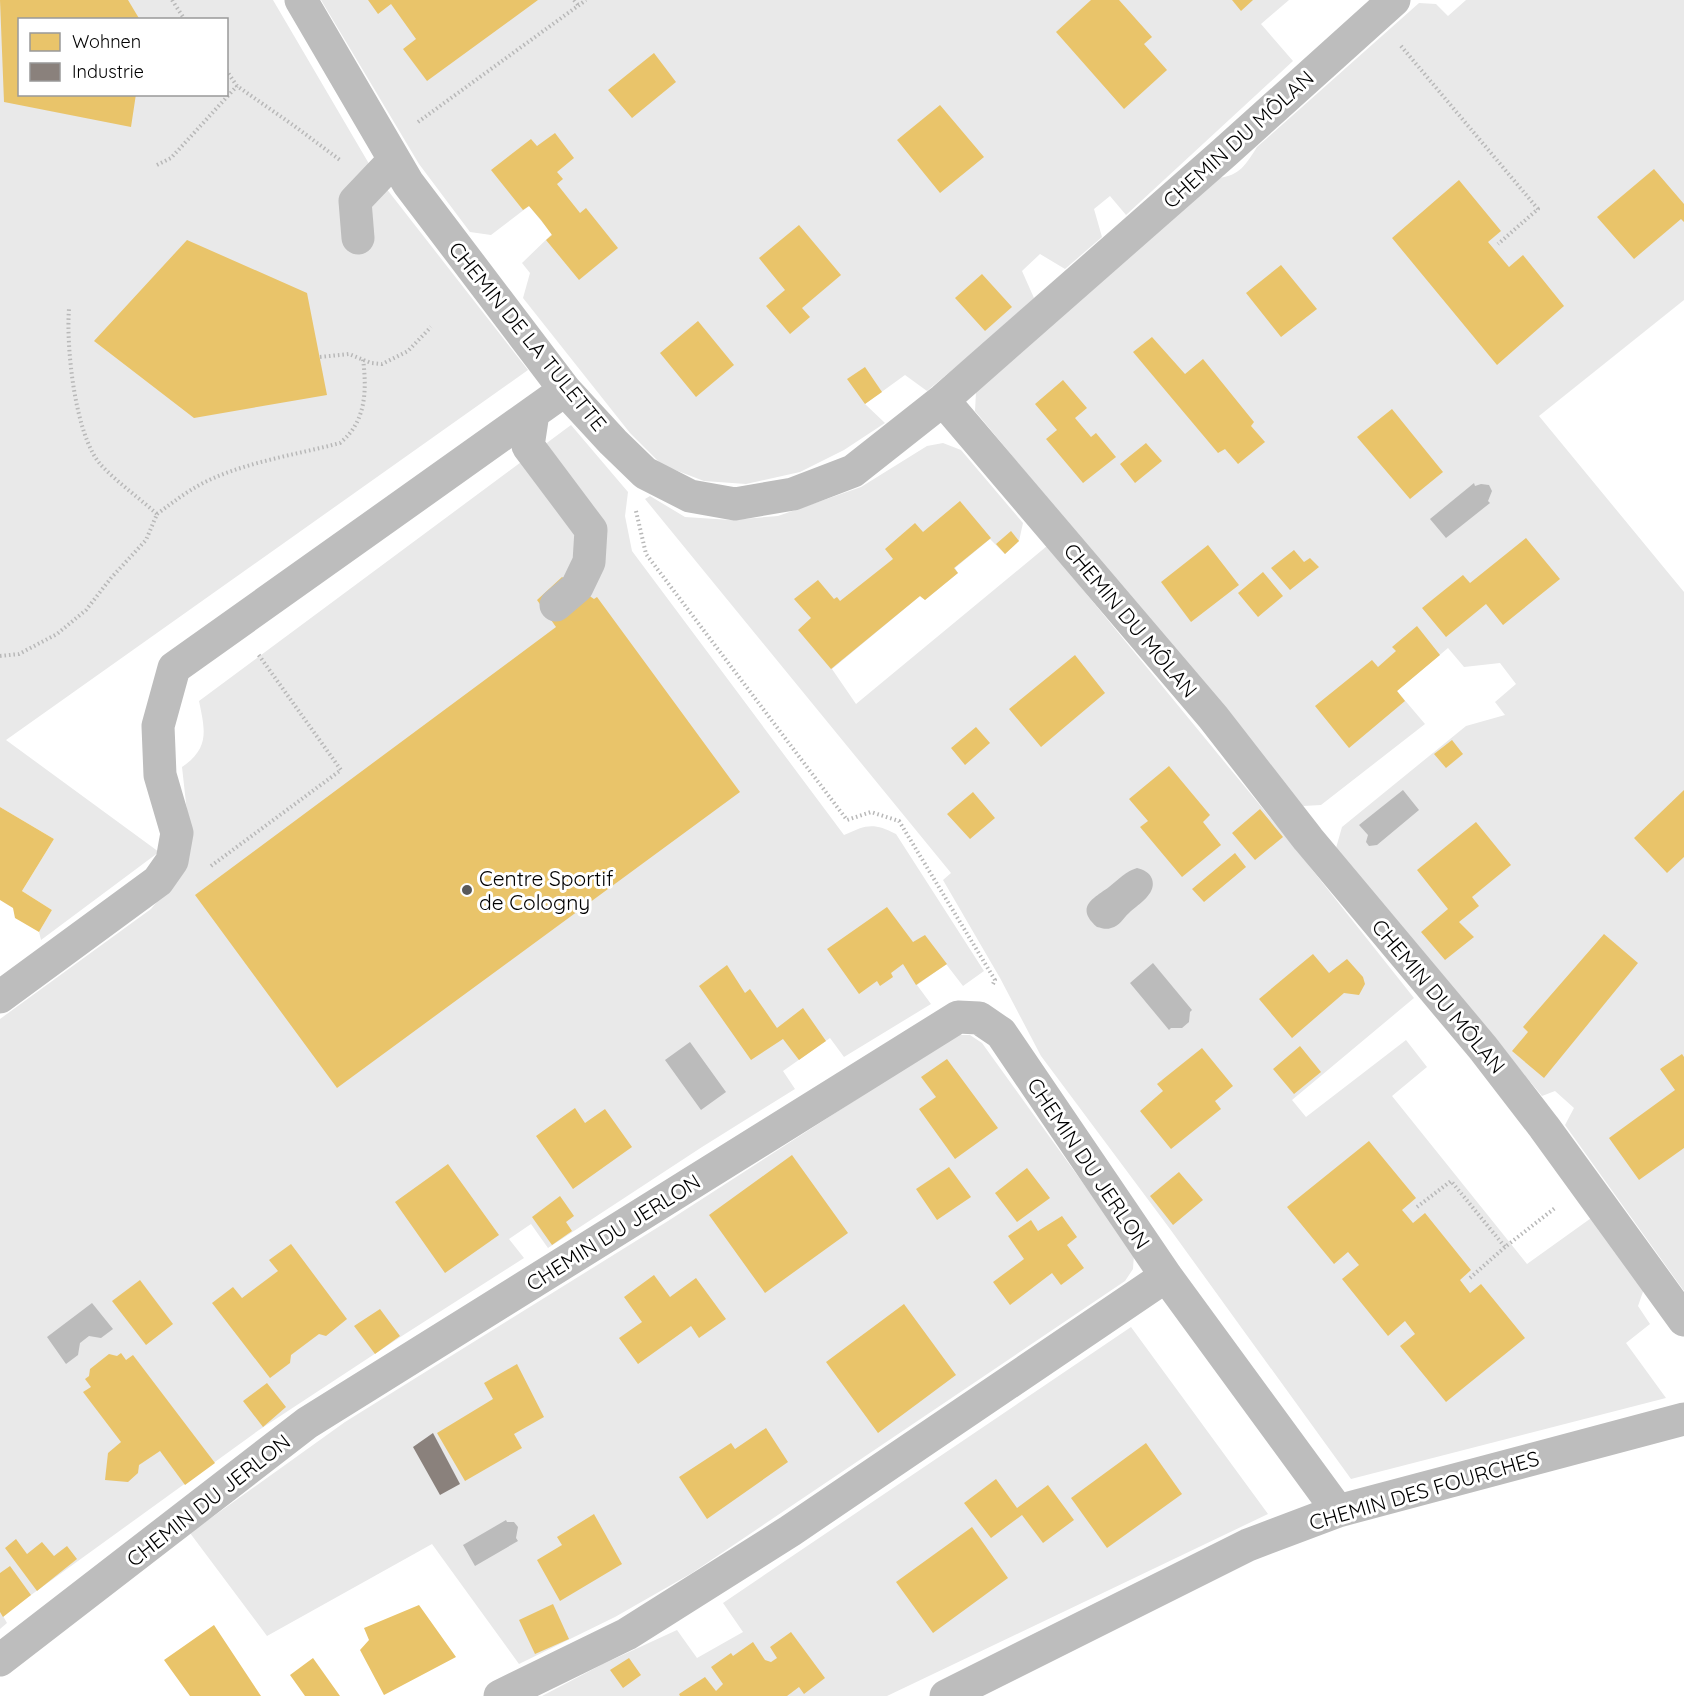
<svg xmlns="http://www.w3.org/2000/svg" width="1684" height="1696" font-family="Quicksand,sans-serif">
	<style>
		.green { fill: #e9e9e9; fill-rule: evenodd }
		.water { fill: #bbb }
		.homes { fill: #e9c46a }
		.industry { fill: #8a817c }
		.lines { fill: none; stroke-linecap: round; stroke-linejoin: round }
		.path { stroke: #b8b8b8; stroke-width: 4; stroke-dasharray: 1.5 3; stroke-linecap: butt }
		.minor { stroke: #bdbdbd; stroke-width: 33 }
		.poi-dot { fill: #595959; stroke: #fff; stroke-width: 2 }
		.labels { text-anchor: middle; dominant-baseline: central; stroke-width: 6; stroke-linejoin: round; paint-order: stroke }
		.street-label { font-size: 21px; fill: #000; stroke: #fff }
		.poi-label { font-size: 21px; fill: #000; stroke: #fff; text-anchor: start }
	</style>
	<rect width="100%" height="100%" fill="#fff"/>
	<path class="green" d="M0,0H273L375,174L528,370L6,740L159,852L41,940L39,932L52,910L22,891L54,839L0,807ZM20,20H226V94H20Z
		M321,0H1289L1261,24L1293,61L1126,215L1110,196L1094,209L1102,237L1065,269L1040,254L1022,271L1034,298L976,350L927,391L905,375L865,404L885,423L844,450L800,472L746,484L704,481L662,465L630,433L523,298L530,273L522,263L552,234L529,206L491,235L470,232L419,164Z
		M1466,0H1684V300L1539,416L1684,592V1291L1565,1125L1574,1108L1555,1091L1542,1096L1336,848L1342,827L1466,726L1505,715L1495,702L1516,684L1500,663L1464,667L1448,648L1397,691L1425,724L1321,805L1303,806L975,411L976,392L1218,178C1240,176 1246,164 1257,147L1419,3L1436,4L1448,16Z
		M571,425L628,492L625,516L632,551L844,835C866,825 873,822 896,834L984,971L963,986L946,964L917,985L931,1004L844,1057L830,1038L783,1071L795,1089L702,1147L548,1248L531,1224L509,1239L524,1258L405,1334L259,1430L31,1595L3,1616L7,1623L0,1629V1019L151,909L183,870L190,839L182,767C210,748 205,730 199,701Z
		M943,443L961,450L1023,523L1019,541L1005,554L990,539L955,568L958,573L925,600L920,596L832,669L856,704L1047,546L1287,838L1414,998L1292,1100L1306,1117L1406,1040L1427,1067L1392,1096L1527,1264L1594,1216L1645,1286L1638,1306L1650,1324L1626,1343L1666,1398L1351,1479L1170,1229L1041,1056L1000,978L943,880L951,873L645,499L650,496L685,517L731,520L778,516L861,487L927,446Z
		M956,1035H970L982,1043L1134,1254L1133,1269L1125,1281L692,1573L615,1617L519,1664L432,1544L267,1636L190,1533L345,1422L668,1221Z
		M1131,1327L1268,1514L887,1696H542L603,1664L677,1630L697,1658L743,1632L723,1603Z"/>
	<path class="water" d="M1474,483L1475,486L1481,484L1489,485L1492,491L1488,501L1490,503L1446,538L1430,519Z
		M1403,790L1419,810L1377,845L1369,846L1366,842L1368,835L1359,825Z
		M1137,868C1144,870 1149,872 1152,879C1157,894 1138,904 1129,913C1123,918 1120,926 1111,928C1106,930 1102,928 1097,927C1074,907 1094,898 1109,887C1118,880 1126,871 1137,868Z
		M1153,963L1192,1010L1190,1012L1189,1022L1182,1028H1171L1169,1030L1130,983Z
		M690,1042L726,1092L701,1110L665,1060Z
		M92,1303L113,1329L101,1338L89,1336L80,1343L78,1355L66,1364L47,1337Z
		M506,1520L507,1522H514L518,1527L516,1538L518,1541L475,1566L463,1545Z"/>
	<path class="homes" d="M0,0H128L140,20H20V94H136L131,127L4,102Z
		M368,0H538L427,81L403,49L416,39L391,4L378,14Z
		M1091,0H1119L1152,37L1144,44L1167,70L1124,109L1056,32Z
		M1232,0H1253L1241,11Z
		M654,53L676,82L632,118L608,90Z
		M940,105L984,157L940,193L897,140Z
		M555,133L574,158L557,172L563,179L557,184L580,213L586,208L618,248L579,280L546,240L552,235L541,220L529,206L523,210L491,170L531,139L537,146Z
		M1654,169L1684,204V222L1681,219L1634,259L1597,217Z
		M1459,180L1501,231L1488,242L1509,267L1523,255L1564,306L1497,365L1392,238Z
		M799,225L841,275L802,308L810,317L790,334L766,306L785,290L759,258Z
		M187,240L307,293L327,395L194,418L94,341Z
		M1281,265L1317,309L1281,337L1246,293Z
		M982,274L1012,307L985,331L955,298Z
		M698,321L734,365L696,397L660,353Z
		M1152,337L1185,374L1203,359L1254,422L1251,426L1265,442L1238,464L1225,449L1218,453L1133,352Z
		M865,367L882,392L865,404L847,379Z
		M1063,380L1087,408L1075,418L1091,437L1096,433L1116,457L1083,483L1046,439L1057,430L1035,404Z
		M1392,409L1443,472L1410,499L1357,437Z
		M1146,443L1162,461L1135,483L1120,464Z
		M960,501L991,538L954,568L958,573L925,600L920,596L831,669L798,630L811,618L794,599L818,580L834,599L837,597L840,601L893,559L885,549L915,523L923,532Z
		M1011,531L1019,541L1005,554L996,544Z
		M1526,538L1560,579L1503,625L1486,604L1446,637L1422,608L1463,575L1470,583Z
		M1208,545L1239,585L1191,622L1161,582Z
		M1294,550L1304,562L1310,558L1319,567L1290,590L1271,568Z
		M1263,572L1283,596L1258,617L1238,593Z
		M562,577L594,599L597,597L740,792L337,1088L195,895L556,627L537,600Z
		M1417,626L1440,655L1397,691L1405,701L1349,748L1315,706L1372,660L1378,667L1396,651L1392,647Z
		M1075,655L1105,693L1041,747L1009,709Z
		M976,727L990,743L965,765L951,748Z
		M1452,740L1463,754L1446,768L1434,754Z
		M1169,766L1210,815L1203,822L1221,845L1182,877L1140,827L1148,821L1129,799Z
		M1684,790V857L1667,873L1634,838Z
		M973,792L995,818L970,839L947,814Z
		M0,807L54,839L22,891L52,910L39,932L15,918L13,908L0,900Z
		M1260,809L1283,837L1255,860L1232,833Z
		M1476,822L1511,865L1472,897L1479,906L1459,922L1474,937L1445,960L1421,932L1448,909L1417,870Z
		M1235,853L1246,867L1204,902L1192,889Z
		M887,907L913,942L925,935L947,964L916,985L903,964L891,973L893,977L880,986L877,981L859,994L827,949Z
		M1604,934L1638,963L1544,1078L1512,1051L1528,1032L1523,1027Z
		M1313,954L1329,973L1347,959L1363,977L1365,984L1359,995L1344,993L1292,1038L1259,999Z
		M727,965L745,993L750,989L777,1028L803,1008L826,1041L799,1060L783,1039L751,1060L699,986Z
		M1300,1046L1321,1072L1294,1094L1273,1069Z
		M1202,1048L1233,1086L1215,1101L1221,1109L1171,1149L1140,1111L1163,1091L1157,1084Z
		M1682,1054L1684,1057V1148L1639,1180L1609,1138L1675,1090L1660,1069Z
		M947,1059L998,1128L955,1159L919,1109L936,1097L921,1077Z
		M575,1108L585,1123L605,1109L632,1147L573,1189L536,1136Z
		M1369,1141L1416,1198L1402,1210L1413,1223L1425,1213L1471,1270L1460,1280L1470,1293L1481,1284L1525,1338L1446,1402L1400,1346L1415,1334L1405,1321L1388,1336L1342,1279L1359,1265L1348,1252L1334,1264L1287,1207Z
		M792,1155L848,1233L765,1293L709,1215Z
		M448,1164L499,1235L445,1273L395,1202Z
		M949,1167L971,1197L937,1220L916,1189Z
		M1027,1168L1050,1198L1017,1222L995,1193Z
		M1179,1172L1203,1200L1173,1225L1150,1196Z
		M560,1196L574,1216L566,1222L572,1231L552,1245L532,1217Z
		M1062,1216L1077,1237L1067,1245L1084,1268L1061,1285L1052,1273L1010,1305L993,1282L1024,1259L1008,1236L1031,1220L1038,1231Z
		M291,1244L347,1319L326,1336L319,1334L291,1355L290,1363L270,1378L212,1303L233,1287L242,1298L278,1271L269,1260Z
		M654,1275L670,1297L696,1278L726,1319L699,1338L691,1326L638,1364L619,1338L642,1322L624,1297Z
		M140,1280L173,1324L146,1345L112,1301Z
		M904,1304L956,1375L878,1433L826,1362Z
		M380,1309L400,1336L375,1354L354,1326Z
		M121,1353L126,1360L133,1355L215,1463L185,1485L160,1451L139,1465L138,1473L128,1482L105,1480L108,1453L121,1442L83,1392L91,1387L85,1379L89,1376L90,1369L109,1354L117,1356Z
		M517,1364L544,1417L514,1434L522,1448L465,1481L437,1433L493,1399L484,1383Z
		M267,1383L286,1407L263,1427L243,1401Z
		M766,1428L788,1462L707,1519L679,1477L731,1443L735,1449Z
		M1146,1443L1182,1494L1107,1548L1071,1498Z
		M996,1479L1017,1508L1048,1485L1074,1520L1043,1543L1022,1515L991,1538L964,1503Z
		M594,1514L622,1564L560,1601L537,1560L562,1545L557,1537Z
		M972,1527L1008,1578L933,1633L896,1582Z
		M16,1539L27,1554L42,1542L54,1556L67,1546L77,1559L37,1591L5,1548Z
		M10,1566L31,1595L3,1617L0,1612V1573Z
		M553,1604L569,1639L535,1654L519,1620Z
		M419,1605L456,1657L384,1695L360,1650L369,1640L364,1628Z
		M214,1625L261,1696H190L164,1660Z
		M791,1632L825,1678L804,1694L799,1687L787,1696H680L679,1694L705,1677L716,1691L723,1684L711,1667L731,1653L733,1656L753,1642L765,1660L771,1662L777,1658L770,1647Z
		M313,1658L340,1696H305L290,1675Z
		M629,1658L641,1675L623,1688L610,1670Z"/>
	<path class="industry" d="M433,1433L460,1484L440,1495L413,1447Z"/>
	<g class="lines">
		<path class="path" d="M172,0L185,20
			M574,0L579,6
			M1401,46L1538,209L1498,244
			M226,70L237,86L293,125L340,160
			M418,122L586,0
			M157,165L171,158L237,86
			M320,357L349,354L371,363L382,364L408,351L431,327
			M636,511L646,554L847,820L871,812L899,821L995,980L993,984
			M157,514C172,503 186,492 203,483C245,462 295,455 340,443C366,422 367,391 363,359
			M0,656L19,654L57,634L86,610L111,578L146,540L157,514C139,498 117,482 101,465C75,436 66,347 69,309
			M211,866L341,770L258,654
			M1417,1207L1451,1181L1505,1247L1555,1208
			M1470,1278L1505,1247"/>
		<path class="minor" d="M301,0L408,183L565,390L613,442L645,473L690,496L735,504L793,494L853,471L943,400L1224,153L1394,0
			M358,238L355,201L394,160
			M943,400L1213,717L1308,839L1483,1048L1544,1127L1684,1320
			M533,413L528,446L591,530L589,562L577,587L556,605
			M0,997L158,881L172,861L177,833L160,775L158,726L174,668L565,390
			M0,1660L307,1423L958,1017L979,1018L1001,1033L1166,1276L1338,1511
			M500,1696L627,1634L790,1531L1166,1276
			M946,1696L1248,1545L1338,1511L1684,1419"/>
	</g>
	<circle class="poi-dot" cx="467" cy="890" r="6"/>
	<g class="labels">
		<g class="street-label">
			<text transform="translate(1238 139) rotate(-42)">CHEMIN DU MÔLAN</text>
			<text transform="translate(528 336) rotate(51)">CHEMIN DE LA TULETTE</text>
			<text transform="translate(1131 620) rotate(50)">CHEMIN DU MÔLAN</text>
			<text transform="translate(1439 996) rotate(50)">CHEMIN DU MÔLAN</text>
			<text transform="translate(1089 1163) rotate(56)">CHEMIN DU JERLON</text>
			<text transform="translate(613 1232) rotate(-32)">CHEMIN DU JERLON</text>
			<text transform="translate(1424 1490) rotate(-16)">CHEMIN DES FOURCHES</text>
			<text transform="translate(208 1500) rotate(-38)">CHEMIN DU JERLON</text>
		</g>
		<g class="poi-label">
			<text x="479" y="878">Centre Sportif<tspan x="479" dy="24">de Cologny</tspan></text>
		</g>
	</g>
	<rect x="18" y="18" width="210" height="78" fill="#ffffff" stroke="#999999" stroke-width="1.5"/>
	<rect x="30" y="33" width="30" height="18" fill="#e9c46a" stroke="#999999" stroke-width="1.5"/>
	<text x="72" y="48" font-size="18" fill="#000000">Wohnen</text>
	<rect x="30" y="63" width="30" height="18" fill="#8a817c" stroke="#999999" stroke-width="1.5"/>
	<text x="72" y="78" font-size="18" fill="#000000">Industrie</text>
</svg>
